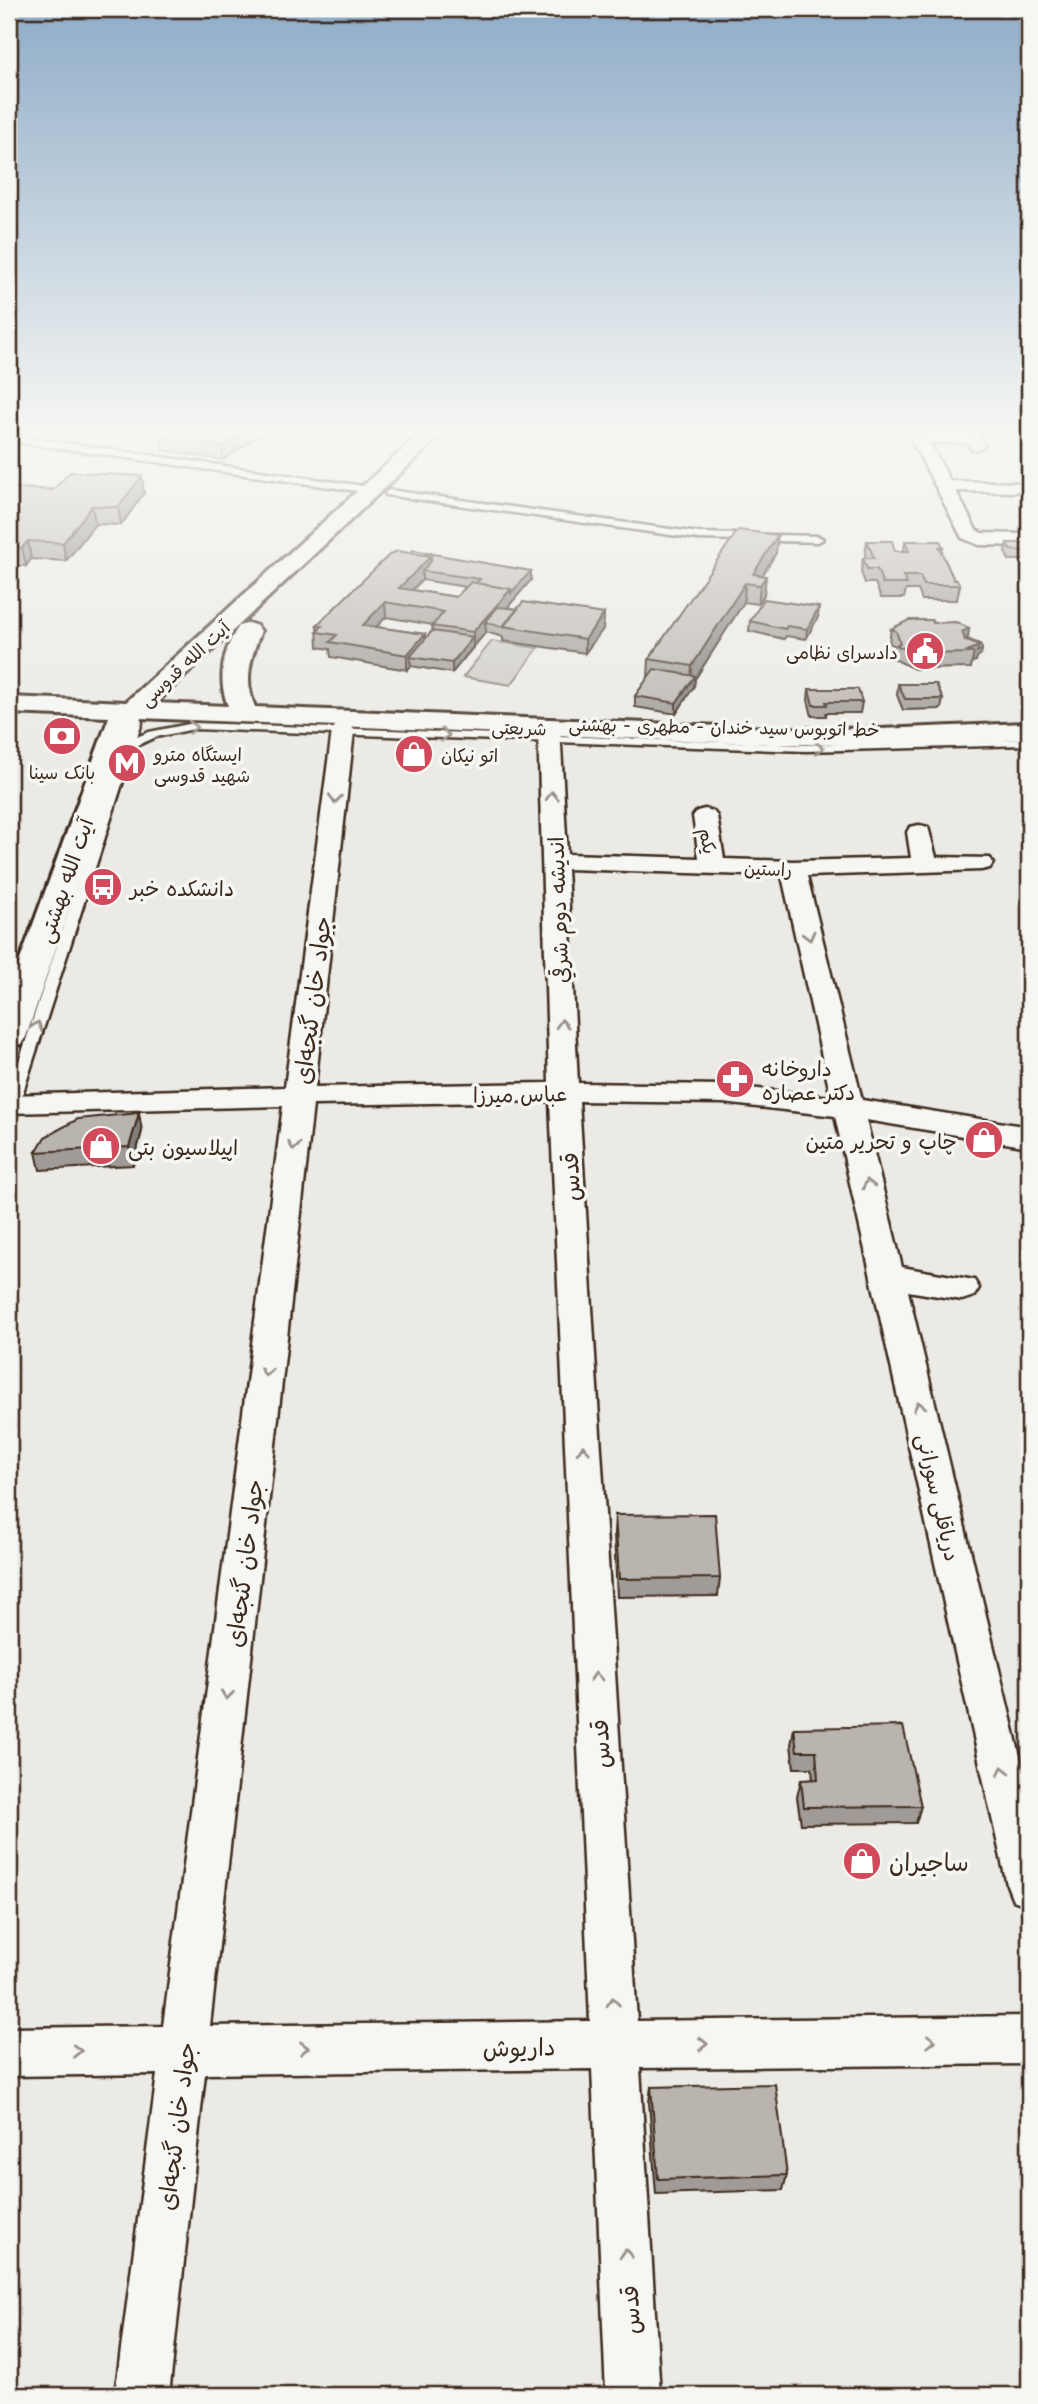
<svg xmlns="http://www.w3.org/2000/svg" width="1038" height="2404" font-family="'Playpen Sans','Playpen Sans Arabic',sans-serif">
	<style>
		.green { fill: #cdcac4; stroke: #847a71; stroke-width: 2 }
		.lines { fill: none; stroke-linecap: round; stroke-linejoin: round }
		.lane-casing { stroke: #3b2a1e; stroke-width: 5 }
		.street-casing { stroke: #3b2a1e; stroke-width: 5 }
		.primary-casing { stroke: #3b2a1e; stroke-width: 6 }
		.lane { fill: #f6f6f2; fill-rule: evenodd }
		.street { fill: #f6f6f2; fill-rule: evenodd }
		.primary { fill: #f6f6f2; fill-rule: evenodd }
		.wall { fill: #a09b96; stroke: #3b2a1e; stroke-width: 2; fill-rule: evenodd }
		.shaded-wall { fill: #827e7a; stroke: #3b2a1e; stroke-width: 2 }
		.building { fill: #bab4ae; stroke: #3b2a1e; stroke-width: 2 }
		.oneway { stroke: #989088 }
		.labels { text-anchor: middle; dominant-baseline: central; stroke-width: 7; stroke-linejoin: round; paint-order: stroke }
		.far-poi-label { font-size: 18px; fill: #3b2a1e; stroke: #f6f6f2; text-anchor: start }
		.far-street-label { font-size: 18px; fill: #3b2a1e; stroke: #f6f6f2 }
		.street-label { font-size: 21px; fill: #3b2a1e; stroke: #f6f6f2 }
		.poi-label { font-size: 21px; fill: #3b2a1e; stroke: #f6f6f2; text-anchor: start }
		.near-street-label { font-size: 24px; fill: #3b2a1e; stroke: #f6f6f2 }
		.near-poi-label { font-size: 24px; fill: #3b2a1e; stroke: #f6f6f2; text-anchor: start }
	</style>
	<rect width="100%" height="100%" fill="#ebeae5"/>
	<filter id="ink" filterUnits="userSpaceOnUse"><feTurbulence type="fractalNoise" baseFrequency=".0143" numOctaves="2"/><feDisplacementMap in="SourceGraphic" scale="14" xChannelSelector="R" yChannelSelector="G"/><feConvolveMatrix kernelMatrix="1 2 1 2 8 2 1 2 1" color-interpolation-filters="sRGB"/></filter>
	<g filter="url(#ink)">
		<path class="green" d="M492,641L538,648L511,685L463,677Z"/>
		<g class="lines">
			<g class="lane-casing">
				<path id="lane" d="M9,435L371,487L375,490L371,493L9,441Z
					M389,490L699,533L818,536L823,539L818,542L699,539L386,495L385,493Z
					M133,707L138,710L142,723L137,737L149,732L194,723L806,745L1029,739V745L806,751L194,729L156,737L134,747L16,1114L9,1119V1092L130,723L128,710Z"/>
			</g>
			<g class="street-casing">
				<path id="street" d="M908,433L979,434L985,445L977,450L971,449L967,443H930L950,481L1021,483L1024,487L1015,492L956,491L976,530L982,533L1029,534V546L979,545L962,538Z
					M549,721L557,723L560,728L567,854L699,858L693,816L697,811L705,809L713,811L717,816L724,859L793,861L911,858L907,832L910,827L919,825L928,827L936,857L990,858L993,863L990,868L981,870L807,876L862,1100L1029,1127V1147L866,1120L902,1267L974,1280L979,1288L974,1296L962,1300L908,1291L1029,1794V1906L1013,1900L1007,1885L835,1116L723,1103L579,1101L637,2021L1029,2016V2064L640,2068L660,2395H606L592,2069L205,2074L169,2395H115L157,2074L9,2076V2028L163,2026L283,1106L9,1113V1095L285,1087L332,731L335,726H351L354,731L315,1087L549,1083L538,728L541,723ZM567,869L782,876L831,1097L723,1085L578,1083ZM550,1101L590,2021L210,2026L313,1105Z"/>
			</g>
			<g class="primary-casing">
				<path id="primary" d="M421,433H443L156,703L228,706C217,680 223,649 239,626L248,623L257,626L261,631C251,657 243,680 255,707L770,728L880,729L1029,723V739L880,745L770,744L140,718L131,726L26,1037L21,1044L9,1047V990L109,717L9,713V697L126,702Z"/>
			</g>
			<use href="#lane" class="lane"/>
			<use href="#street" class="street"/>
			<use href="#primary" class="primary"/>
		</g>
		<path class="wall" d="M168,433H263L223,460L162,450L161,437Z
			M9,488L144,493L121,525L95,524L66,561L31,559L26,566L9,565Z
			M867,541L895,551H904L905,541L943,547L942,554L954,580L960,585L957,600H922L918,590H906L904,598H881L875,583H865L861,572L863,558H866L865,555Z
			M1007,543H1029V560H1009L1005,552Z
			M410,553L431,554L531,580L507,608L604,614L603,629L585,653L503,641V637L486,632L452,673L411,666L407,670L331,657L330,649L318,647L317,625ZM422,580L466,587L456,597L412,590ZM386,617L433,625L432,631L425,639V634L376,627Z
			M776,553L762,576L764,595L758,604L744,602L695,679L694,686L676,714L635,707V696L648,678L649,659Z
			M818,617L806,639L786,636L784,639L749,631L750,621Z
			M933,623L969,628L968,639L982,649L981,654L977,657L976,661L972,662L971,668L914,669L894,659L895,651L893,645L889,643L891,629Z
			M898,684L943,699L941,709L903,710L897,695Z
			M809,689L862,702L860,713H826V716H812L808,700Z
			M142,1131L133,1165L40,1170L36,1152Z
			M615,1515L720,1578L718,1596L617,1597L614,1533Z
			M794,1728L921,1806L916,1823L801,1824L797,1797L801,1780H813L812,1768H794L791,1745Z
			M651,2087L787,2175L783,2190L656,2194L649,2102Z"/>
		<path class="shaded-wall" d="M243,433H263L223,460L222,447Z
			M142,476L144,493L121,525L118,507Z
			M92,506L95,524L66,561L63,543Z
			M778,535L776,553L756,585L753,574Z
			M28,541L31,559L26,566L22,548Z
			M431,553V570L422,571V580L400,602L399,588Z
			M531,571V580L493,624L485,622L486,632L473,647V632L511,589Z
			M766,576L764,595L758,604L760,585Z
			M745,583L744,602L695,679L694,686L676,714V703L691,682L692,666Z
			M385,602L386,617L364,639L363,625Z
			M819,607L818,617L806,639L807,629Z
			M604,614L603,629L585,653V639Z
			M969,628L967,643L962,632Z
			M425,634V649L410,657L411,666L407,670V655Z
			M473,637V647L452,673V663Z
			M979,646L982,649L981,654L977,657L976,661L972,662L974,653L967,651Z
			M139,1113L142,1131L133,1165L129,1147Z"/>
		<path class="building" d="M168,433H243L222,447L161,437Z
			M70,472L142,476L118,507L92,506L63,543L28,541L22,548L9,547V488L53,490Z
			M738,530L778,535L753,574L766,576L760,585L745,583L692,666L649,659Z
			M867,541H892L895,551H909L905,541H940L943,547H939L954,580H957L960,585H924L920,576H903L907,584H883L877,569H867L863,558H874Z
			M1007,543H1029V551L1010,550Z
			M413,550L431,553H427L424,555L410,553Z
			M397,551L431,556L399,588L456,597L471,582L511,589L473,632L432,626L444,612L385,602L363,625L425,634L407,655L330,642L337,635L317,632L322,626L317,625L389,555Z
			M427,553L531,571L511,593V589L476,583L480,579L422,571L431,561V556L424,555Z
			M764,599L819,607L807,629L787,626L785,629L750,621Z
			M523,602L604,614L585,639L503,626Z
			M498,607L518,609L503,627L485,622Z
			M909,620H932L933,623L956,622L969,628L962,632L965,640L979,646L967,651L974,653L917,654L896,645L900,643L896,631L891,629Z
			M432,631L473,637L452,663L410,657Z
			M967,639L980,644L982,649L977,652L979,646L965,640Z
			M654,669L695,676L676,703L635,696Z
			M898,684H936L943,699H905Z
			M809,689H858L862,702H826L827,705H813Z
			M139,1113L129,1147L36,1152L45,1137L78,1119Z
			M715,1514L720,1578L619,1579L615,1515Z
			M903,1726L921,1806L804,1807L801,1780L818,1779L816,1751H797L794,1728Z
			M775,2084L787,2175L658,2179L651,2087Z"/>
		<defs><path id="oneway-chevron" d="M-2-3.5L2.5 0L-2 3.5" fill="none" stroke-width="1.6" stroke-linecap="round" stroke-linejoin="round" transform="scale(1.75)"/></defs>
		<g class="oneway">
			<use href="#oneway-chevron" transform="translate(193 727) rotate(-3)"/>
			<use href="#oneway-chevron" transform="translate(445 735) rotate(2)"/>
			<use href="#oneway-chevron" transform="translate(819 748)"/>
			<use href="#oneway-chevron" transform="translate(552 796) rotate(-93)"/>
			<use href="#oneway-chevron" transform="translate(335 799) rotate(97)"/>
			<use href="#oneway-chevron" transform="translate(809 936) rotate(76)"/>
			<use href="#oneway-chevron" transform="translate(562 1024) rotate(-92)"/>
			<use href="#oneway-chevron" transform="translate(37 1026) rotate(-72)"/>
			<use href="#oneway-chevron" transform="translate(294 1146) rotate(97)"/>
			<use href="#oneway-chevron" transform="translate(868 1184) rotate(-103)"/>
			<use href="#oneway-chevron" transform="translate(266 1372) rotate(97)"/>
			<use href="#oneway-chevron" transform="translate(919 1406) rotate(-103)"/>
			<use href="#oneway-chevron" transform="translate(583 1450) rotate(-93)"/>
			<use href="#oneway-chevron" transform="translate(596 1677) rotate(-93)"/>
			<use href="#oneway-chevron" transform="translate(227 1695) rotate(97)"/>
			<use href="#oneway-chevron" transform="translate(1003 1771) rotate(-103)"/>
			<use href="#oneway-chevron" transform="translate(613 2002) rotate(-93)"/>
			<use href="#oneway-chevron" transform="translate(931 2041) rotate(-1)"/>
			<use href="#oneway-chevron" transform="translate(703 2044) rotate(-1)"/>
			<use href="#oneway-chevron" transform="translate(304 2048) rotate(-1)"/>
			<use href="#oneway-chevron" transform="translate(77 2051) rotate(-1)"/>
			<use href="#oneway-chevron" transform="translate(626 2254) rotate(-93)"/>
		</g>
	</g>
	<linearGradient id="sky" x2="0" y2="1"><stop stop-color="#8eacc8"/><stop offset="0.56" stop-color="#f6f6f3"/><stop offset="1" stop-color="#f6f6f3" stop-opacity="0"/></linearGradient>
	<rect width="1038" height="769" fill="url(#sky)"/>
	<defs>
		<g id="civic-disc" transform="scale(2.0125)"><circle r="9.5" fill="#d1495b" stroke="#f6f6f2"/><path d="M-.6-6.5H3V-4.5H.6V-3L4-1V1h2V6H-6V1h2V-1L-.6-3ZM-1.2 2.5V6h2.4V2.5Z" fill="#fff"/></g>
		<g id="bank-disc" transform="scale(2.0125)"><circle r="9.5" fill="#d1495b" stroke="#f6f6f2"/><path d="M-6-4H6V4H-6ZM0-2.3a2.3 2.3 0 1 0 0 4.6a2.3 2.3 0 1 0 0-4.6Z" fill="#fff"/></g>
		<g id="shop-disc" transform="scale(2.0125)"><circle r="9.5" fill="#d1495b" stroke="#f6f6f2"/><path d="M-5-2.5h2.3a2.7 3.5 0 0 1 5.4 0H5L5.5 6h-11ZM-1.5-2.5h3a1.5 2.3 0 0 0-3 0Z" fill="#fff"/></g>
		<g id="metro-disc" transform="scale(2.0125)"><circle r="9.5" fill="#d1495b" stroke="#f6f6f2"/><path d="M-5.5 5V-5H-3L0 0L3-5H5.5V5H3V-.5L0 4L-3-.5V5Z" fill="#fff"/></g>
		<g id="bus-disc" transform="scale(2.0125)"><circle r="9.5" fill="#d1495b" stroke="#f6f6f2"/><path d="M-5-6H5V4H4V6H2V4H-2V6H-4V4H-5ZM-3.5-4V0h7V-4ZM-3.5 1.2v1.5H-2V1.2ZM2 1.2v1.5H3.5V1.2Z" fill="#fff"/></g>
		<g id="pharmacy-disc" transform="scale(2.0125)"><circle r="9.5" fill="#d1495b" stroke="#f6f6f2"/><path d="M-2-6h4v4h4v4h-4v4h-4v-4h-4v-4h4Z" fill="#fff"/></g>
	</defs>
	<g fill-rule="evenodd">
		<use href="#civic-disc" x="925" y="651"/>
		<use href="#bank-disc" x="62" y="736"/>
		<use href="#shop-disc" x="414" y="754"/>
		<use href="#metro-disc" x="127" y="763"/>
		<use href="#bus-disc" x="103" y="887"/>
		<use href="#pharmacy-disc" x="735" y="1079"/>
		<use href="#shop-disc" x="984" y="1140"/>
		<use href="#shop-disc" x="101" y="1146"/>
		<use href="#shop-disc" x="862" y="1861"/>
	</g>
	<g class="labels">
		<g class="far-poi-label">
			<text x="898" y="651" text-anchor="end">دادسرای نظامی</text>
			<text x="154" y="753">ایستگاه مترو<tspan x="154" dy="21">شهید قدوسی</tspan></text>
			<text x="441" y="754">اتو نیکان</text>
			<text x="62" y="771" text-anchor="middle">بانک سینا</text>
		</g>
		<g class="far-street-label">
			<text transform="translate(184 663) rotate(-43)">آیت الله قدوسی</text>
			<text transform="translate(724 726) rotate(1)">خط اتوبوس سید خندان - مطهری - بهشتی</text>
			<text transform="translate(519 727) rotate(2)">شریعتی</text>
			<text transform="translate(709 841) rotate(81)">یکم</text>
			<text transform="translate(768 868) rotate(2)">راستین</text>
		</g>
		<g class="street-label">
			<text transform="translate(64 880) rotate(-71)">آیت الله بهشتی</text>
			<text transform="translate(557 910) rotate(-92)">انديشه دوم شرقي</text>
			<text transform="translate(520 1093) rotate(-1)">عباس میرزا</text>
			<text transform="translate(940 1497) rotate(77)">دریاقلی سورانی</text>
		</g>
		<g class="poi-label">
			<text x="130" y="887">دانشکده خبر</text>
			<text x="762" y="1067">داروخانه<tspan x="762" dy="24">دکتر عصاره</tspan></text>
			<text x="957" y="1140" text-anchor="end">چاپ و تحریر متین</text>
			<text x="128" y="1146">اپیلاسیون بتی</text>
		</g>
		<g class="near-street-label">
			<text transform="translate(311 1000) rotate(-83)">جواد خان گنجه‌ای</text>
			<text transform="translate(569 1177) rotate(-93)">قدس</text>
			<text transform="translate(243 1563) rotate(-83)">جواد خان گنجه‌ای</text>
			<text transform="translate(599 1744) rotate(-93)">قدس</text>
			<text transform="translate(519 2046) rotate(-1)">داریوش</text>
			<text transform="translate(175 2126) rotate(-83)">جواد خان گنجه‌ای</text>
			<text transform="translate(629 2310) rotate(-93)">قدس</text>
		</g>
		<g class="near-poi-label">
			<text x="889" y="1861">ساجیران</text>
		</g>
	</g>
	<rect width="1038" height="2404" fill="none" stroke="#f6f6f2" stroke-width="35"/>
	<rect x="18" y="18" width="1003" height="2369" fill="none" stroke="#3b2a1e" stroke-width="2.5" filter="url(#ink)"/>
</svg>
